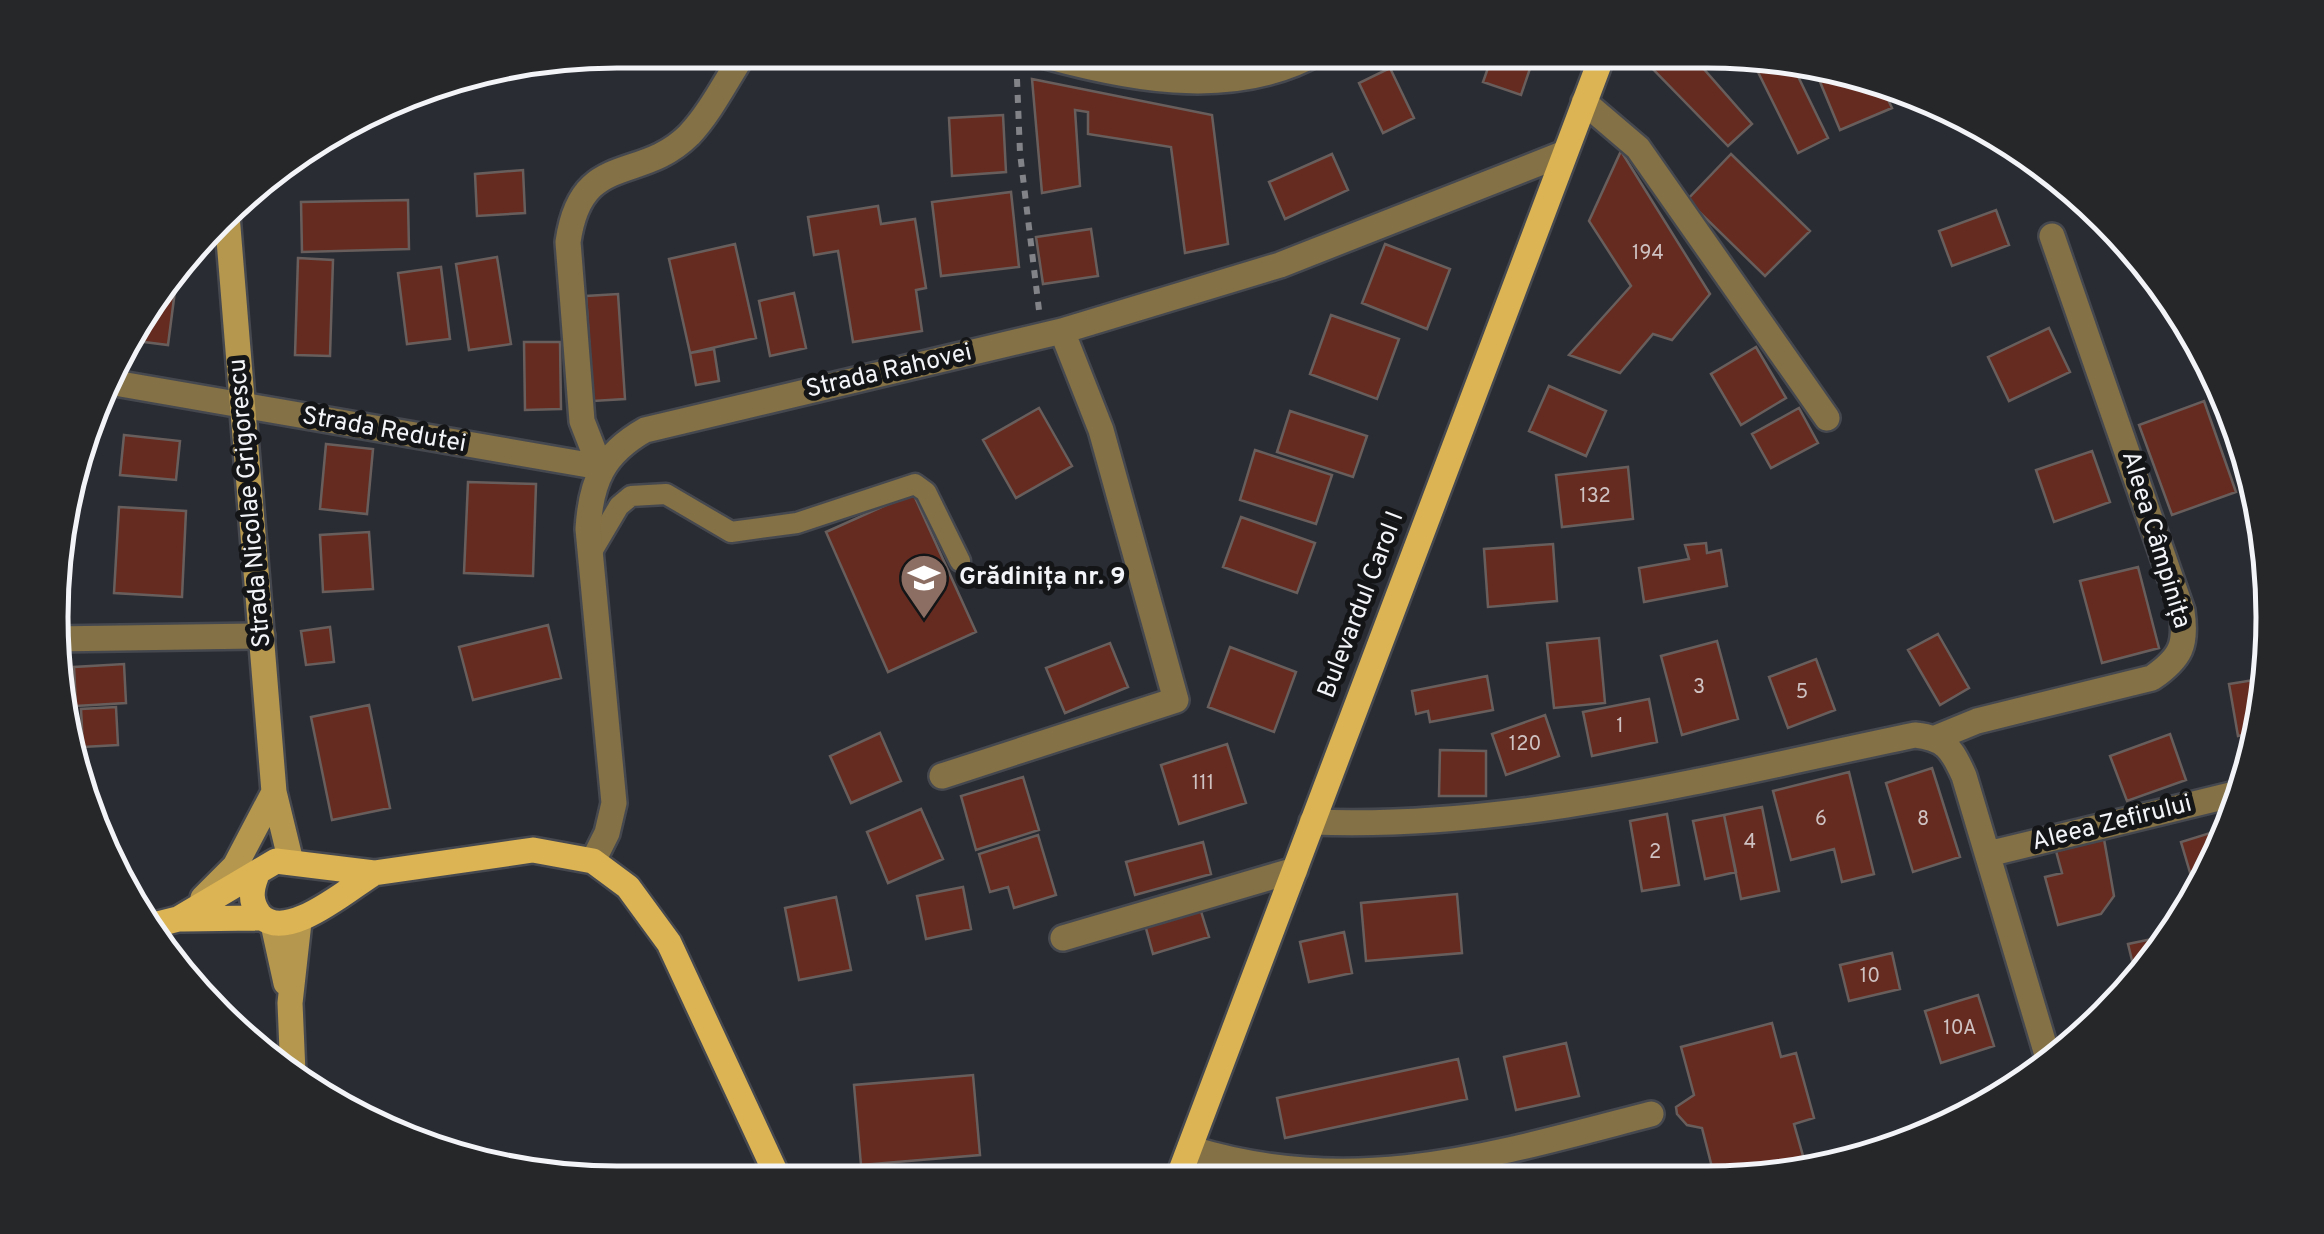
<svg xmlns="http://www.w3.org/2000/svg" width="2324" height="1234" font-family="Overpass,sans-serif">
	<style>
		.building { fill: #652b20; stroke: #685f5d; stroke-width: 2.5 }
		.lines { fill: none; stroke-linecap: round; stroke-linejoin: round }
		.lane-casing { stroke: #46484f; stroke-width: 25 }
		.street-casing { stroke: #46484f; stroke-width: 30 }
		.secondary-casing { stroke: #46484f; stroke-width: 30 }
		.primary-casing { stroke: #46484f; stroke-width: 30 }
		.path { stroke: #818388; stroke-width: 6; stroke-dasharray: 8 8; stroke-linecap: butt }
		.lane { stroke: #847145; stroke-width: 20 }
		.street { stroke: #847145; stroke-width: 25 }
		.secondary { stroke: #b5974e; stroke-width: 25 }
		.primary { stroke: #dcb453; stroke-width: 25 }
		.labels { text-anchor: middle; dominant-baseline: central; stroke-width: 10; stroke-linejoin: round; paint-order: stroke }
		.number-label { font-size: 20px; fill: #cfc2c2 }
		.street-label { font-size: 25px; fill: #f2f4f8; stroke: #131517 }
		.poi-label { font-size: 25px; font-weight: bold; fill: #f2f4f8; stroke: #131517; text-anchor: start }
		.rim { fill: none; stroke: #f2f4f8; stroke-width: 5 }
	</style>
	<rect width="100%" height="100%" fill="#2a2c33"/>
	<path class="building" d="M1494,51H1536L1521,95L1483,82Z
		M1659,51H1688L1752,124L1728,146L1647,63Z
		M1780,61L1792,64L1828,138L1798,153L1758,72Z
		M1390,68L1414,118L1383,133L1359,83Z
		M1826,73L1883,89L1892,108L1840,130L1818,77Z
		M1032,79L1212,115L1228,244L1185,253L1171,147L1088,134V112L1075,110L1080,186L1042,193Z
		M1003,115L1006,172L952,176L949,118Z
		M1621,151L1710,294L1672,340L1653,334L1620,373L1569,355L1631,286L1589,221Z
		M1332,154L1348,190L1285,219L1269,182Z
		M1731,154L1810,231L1765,276L1687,200Z
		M523,170L525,213L477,216L475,174Z
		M1011,192L1019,267L941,276L932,202Z
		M408,200L409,249L302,252L301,202Z
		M878,206L881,224L915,219L926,288L916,290L922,331L853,342L838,251L814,255L808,217Z
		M1996,210L2009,245L1952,266L1939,231Z
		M1091,229L1098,276L1043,284L1036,237Z
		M735,244L756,338L690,353L669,259Z
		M1385,244L1450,269L1427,329L1362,303Z
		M497,257L511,344L469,350L456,264Z
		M298,258L333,260L330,356L295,355Z
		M441,267L450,339L407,344L398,273Z
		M165,281L176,283L168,345L128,340L145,302Z
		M794,293L806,348L770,356L759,301Z
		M618,294L625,399L593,401L586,296Z
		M1331,315L1399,339L1377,399L1310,374Z
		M2049,328L2070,372L2009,401L1988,357Z
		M524,342H560L561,409L525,410Z
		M1756,347L1786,398L1741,425L1711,374Z
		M714,349L719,381L696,385L690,353Z
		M1549,386L1606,411L1586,456L1529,431Z
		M2204,401L2236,492L2172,515L2139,425Z
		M1039,408L1072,466L1016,498L983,440Z
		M1799,408L1818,443L1771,468L1752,434Z
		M1290,411L1367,436L1353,477L1277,452Z
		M124,435L180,441L176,480L120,475Z
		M326,444L373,449L367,514L320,509Z
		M1255,450L1332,475L1316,524L1240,500Z
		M2092,451L2110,502L2054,522L2036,470Z
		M1628,467L1633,519L1562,527L1556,475Z
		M468,482L536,484L533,576L464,573Z
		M913,493L976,632L888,672L826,532Z
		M119,507L186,511L182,597L114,593Z
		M1241,517L1315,543L1297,593L1223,567Z
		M64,526L68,595L57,596Z
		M369,532L373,589L323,592L320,535Z
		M1706,543L1707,553L1721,550L1727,586L1644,602L1639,568L1689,559L1685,545Z
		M1553,544L1557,601L1488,607L1484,549Z
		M2138,567L2159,648L2102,663L2080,581Z
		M548,625L561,678L473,700L459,647Z
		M330,627L334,662L306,665L301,631Z
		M1938,634L1969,688L1940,705L1908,650Z
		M1599,638L1605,703L1554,708L1547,643Z
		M1717,641L1738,719L1682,735L1661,656Z
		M1110,643L1128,687L1065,713L1046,668Z
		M1230,647L1296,672L1274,732L1208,707Z
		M1816,659L1835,710L1788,728L1769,677Z
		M124,664L126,703L76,706L74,667Z
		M1487,676L1493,710L1430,722L1428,711L1416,714L1412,691Z
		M2266,678L2252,733L2238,736L2229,684Z
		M1649,699L1657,742L1592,756L1583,712Z
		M369,705L390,808L332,820L311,717Z
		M116,707L118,745L83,747L81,709Z
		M1545,715L1559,756L1506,775L1492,734Z
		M880,733L901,781L851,803L830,756Z
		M2170,734L2186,780L2127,801L2110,756Z
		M1227,744L1246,803L1179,824L1161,765Z
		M1440,750L1486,751V796H1439Z
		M1932,768L1960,857L1913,872L1886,783Z
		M1849,772L1874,874L1842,882L1834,849L1791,860L1773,791Z
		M1023,777L1039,830L976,850L961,796Z
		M1762,807L1779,891L1741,899L1724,815Z
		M921,809L943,859L888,883L867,832Z
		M1667,814L1679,885L1642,891L1630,821Z
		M1724,815L1736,872L1705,879L1693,821Z
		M2226,828L2215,868L2197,896L2181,842Z
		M1038,835L1056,895L1014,908L1008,887L990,892L979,854Z
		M2104,839L2114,896L2101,914L2058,925L2045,877L2062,873L2056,851Z
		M1203,842L1211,874L1135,895L1126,862Z
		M963,887L971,929L926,939L917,896Z
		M1457,894L1462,953L1366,961L1361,903Z
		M836,897L851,970L799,980L785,908Z
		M1199,905L1209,937L1153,954L1144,921Z
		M1344,932L1352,973L1309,982L1300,942Z
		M2171,935L2138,985L2128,944Z
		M1892,953L1900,989L1849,1001L1840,965Z
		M1978,995L1994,1046L1941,1063L1925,1011Z
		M1772,1023L1781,1057L1796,1053L1814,1118L1794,1124L1807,1170L1775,1179H1764L1762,1169L1715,1179L1702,1128L1687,1125L1677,1114L1676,1107L1694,1095L1681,1047Z
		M1566,1043L1579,1096L1516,1110L1504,1057Z
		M1458,1059L1467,1099L1285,1138L1277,1098Z
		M973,1075L980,1155L861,1165L854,1085Z
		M1976,1108L1923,1141L1900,1147L1896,1132Z"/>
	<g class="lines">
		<g class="lane-casing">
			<path id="lane" d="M590,555L619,506L631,496L666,494L731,532L797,523L915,484L926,492L960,561"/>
		</g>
		<g class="street-casing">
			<path id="street" d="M1025,50C1118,77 1231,103 1320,51
				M1584,102L1638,148L1827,418
				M109,382L600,467
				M600,467L582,421L568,242C581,150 640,184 689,135C711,112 728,77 746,50
				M53,639L262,636
				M1938,737L1977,721L2152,678C2181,658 2187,645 2182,611L2052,236
				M942,776L1176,700L1101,430L1062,331
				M1312,822C1517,830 1717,776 1915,735C1945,738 1952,749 1964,776L2051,1068
				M1988,854L2235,794
				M593,861L607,833L614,803L588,529C591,481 603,454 645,430L1062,331L1280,265L1565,153
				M1063,938L1295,870
				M1192,1149C1354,1199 1493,1155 1651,1114"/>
		</g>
		<g class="secondary-casing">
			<path id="secondary" d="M227,215L274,792L291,862
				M203,898L235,866L274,792
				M273,924L286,983
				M293,1073L290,1003L299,922"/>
		</g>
		<g class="primary-casing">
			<path id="primary" d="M256,877C251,890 250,902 259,914C284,945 348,889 374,873
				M183,919L263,918
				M154,925L178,919L276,861L374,873L533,850L593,861L628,887L669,943L780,1182
				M1177,1181L1604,51"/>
		</g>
		<path class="path" d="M1017,79L1020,153L1039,310"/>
		<use href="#lane" class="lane"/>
		<use href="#street" class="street"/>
		<use href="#secondary" class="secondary"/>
		<use href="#primary" class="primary"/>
	</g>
	<defs>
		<g id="school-pin" transform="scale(2.5)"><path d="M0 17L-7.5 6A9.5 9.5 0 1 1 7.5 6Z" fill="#8d6e63" stroke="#131517"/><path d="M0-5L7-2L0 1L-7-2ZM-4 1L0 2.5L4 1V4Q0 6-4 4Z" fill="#fff"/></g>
	</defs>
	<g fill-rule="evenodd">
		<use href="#school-pin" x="924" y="578"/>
	</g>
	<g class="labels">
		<g class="number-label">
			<text x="1648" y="254">194</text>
			<text x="1595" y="497">132</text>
			<text x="1699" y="688">3</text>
			<text x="1802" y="693">5</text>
			<text x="1620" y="727">1</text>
			<text x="1525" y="745">120</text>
			<text x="1203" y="784">111</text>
			<text x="1821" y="820">6</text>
			<text x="1923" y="820">8</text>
			<text x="1750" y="843">4</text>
			<text x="1655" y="853">2</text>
			<text x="1870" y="977">10</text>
			<text x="1960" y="1029">10A</text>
		</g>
		<g class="street-label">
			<text transform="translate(889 372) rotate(-13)">Strada Rahovei</text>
			<text transform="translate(384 431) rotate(10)">Strada Redutei</text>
			<text transform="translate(251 503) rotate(-95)">Strada Nicolae Grigorescu</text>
			<text transform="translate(2155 540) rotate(73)">Aleea Câmpinița</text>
			<text transform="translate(1362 605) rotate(-69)">Bulevardul Carol I</text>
			<text transform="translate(2112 824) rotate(-14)">Aleea Zefirului</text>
		</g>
		<g class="poi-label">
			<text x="959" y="578">Grădinița nr. 9</text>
		</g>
	</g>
	<path d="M0 0H2324V1234H0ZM617 68H1707A549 549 0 0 1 2256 617V617A549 549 0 0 1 1707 1166H617A549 549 0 0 1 68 617V617A549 549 0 0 1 617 68Z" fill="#252729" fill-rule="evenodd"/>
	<path class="rim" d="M617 68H1707A549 549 0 0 1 2256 617V617A549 549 0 0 1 1707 1166H617A549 549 0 0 1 68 617V617A549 549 0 0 1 617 68Z"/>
</svg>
